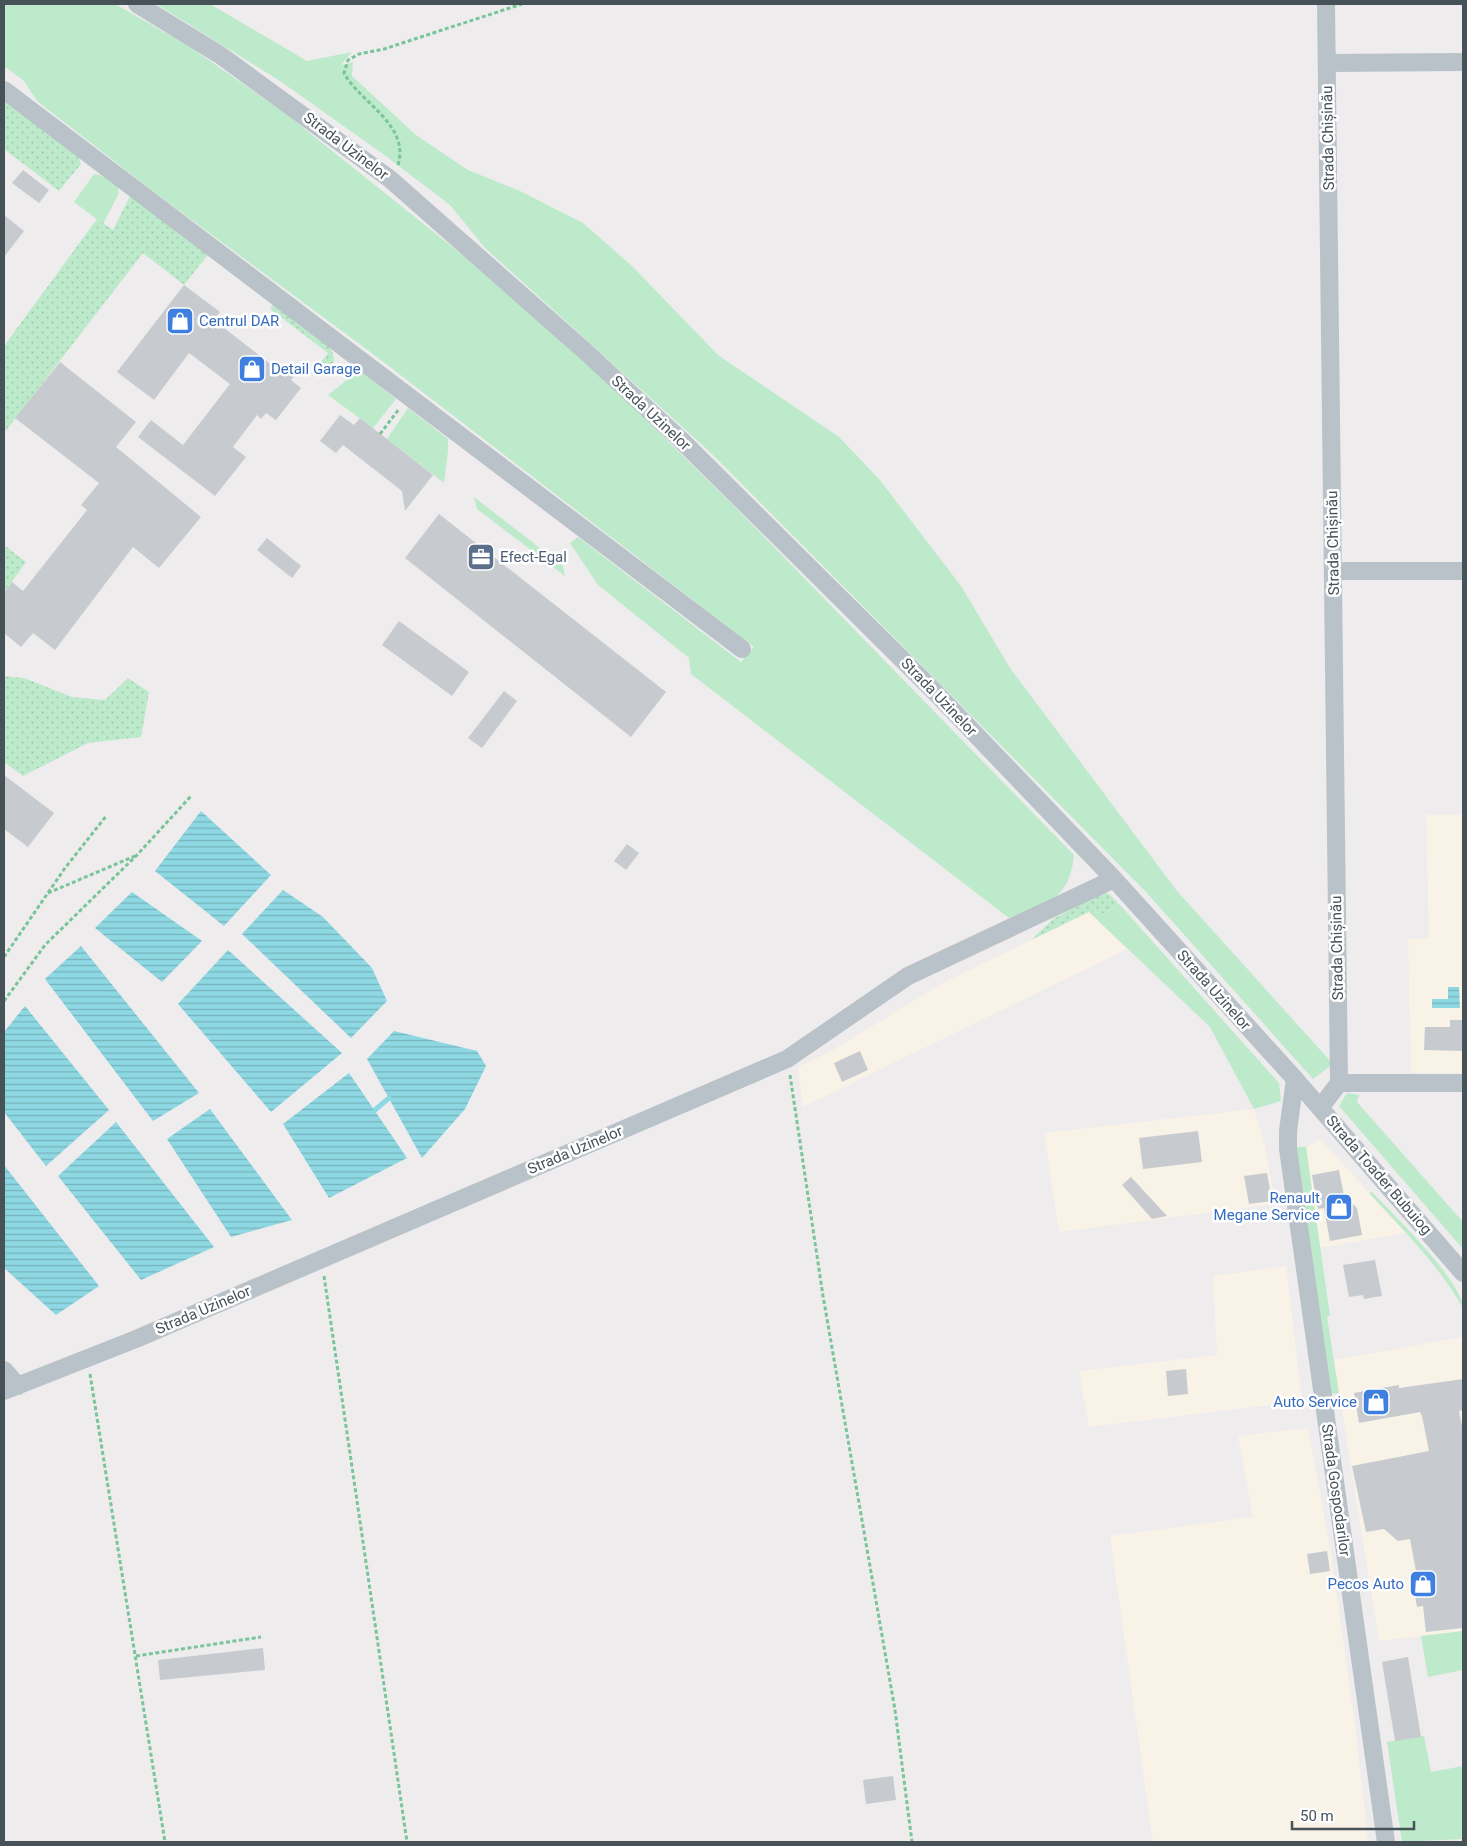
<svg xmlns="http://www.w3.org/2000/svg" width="1467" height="1846" font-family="Roboto,sans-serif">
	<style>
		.commercial { fill: #f9f2e6 }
		.grass { fill: #bdeacb }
		.garden { fill: url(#garden-dots) }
		.water { fill: url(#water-rules) }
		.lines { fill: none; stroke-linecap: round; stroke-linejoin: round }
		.stream { stroke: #8ed8e3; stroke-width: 5 }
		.building { fill: #c7cacf }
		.path { stroke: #79c599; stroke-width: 3; stroke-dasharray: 4 2.5; stroke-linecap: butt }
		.minor { stroke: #b9c2c8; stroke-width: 18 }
		.labels { text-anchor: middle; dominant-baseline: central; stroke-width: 5; stroke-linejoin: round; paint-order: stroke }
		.street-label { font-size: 15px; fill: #465158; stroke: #fff }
		.shop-label { font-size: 15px; fill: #366cbe; stroke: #fff; text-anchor: end }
		.service-label { font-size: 15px; fill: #4e5e75; stroke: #fff; text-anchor: start }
	</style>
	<defs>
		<pattern id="garden-dots" width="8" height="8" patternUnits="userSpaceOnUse" patternTransform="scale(1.25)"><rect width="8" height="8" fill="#bdeacb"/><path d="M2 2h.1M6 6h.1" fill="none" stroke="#a4cab0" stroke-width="1.8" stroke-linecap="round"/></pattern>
		<pattern id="water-rules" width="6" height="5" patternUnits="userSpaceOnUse" patternTransform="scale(1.25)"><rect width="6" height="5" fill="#8ed8e3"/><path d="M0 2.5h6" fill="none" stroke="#76b2bb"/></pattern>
	</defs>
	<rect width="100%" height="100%" fill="#efeced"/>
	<path class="commercial" d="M1426,815H1463V1073H1411L1408,939L1429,938Z
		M1089,912L1127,949L803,1107L798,1067L828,1053L945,982Z
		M1254,1109L1265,1145L1275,1204L1059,1232L1044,1133Z
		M1320,1139L1406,1233L1320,1248L1306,1147Z
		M1286,1266L1302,1401L1089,1427L1079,1371L1217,1355L1213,1276Z
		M1463,1337V1631L1379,1641L1334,1360Z
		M1308,1428L1330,1548L1355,1725L1368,1842H1153L1110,1536L1253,1517L1238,1436Z"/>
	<path class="grass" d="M4,4H115L187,45L286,114L465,257L613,387L732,504L1074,855C1070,899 1046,905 1009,918L691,674L689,658L598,585L570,543L578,537L741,662L754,647L377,357L154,192L37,101L24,81L4,66Z
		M156,4H210L307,61L352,52L341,65L353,62L352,76L416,135L468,170L520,191L583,223L632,266L718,355L839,437L879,479L961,586L1010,668L1177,891L1333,1064L1313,1079L1145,891L973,717L711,453L485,248L450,205L383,154L280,81Z
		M94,174L108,177L117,184L119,193L103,224L74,202Z
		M363,373L396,399L373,428L328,395L353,375Z
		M408,408L448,439V451L444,483L387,439Z
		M474,497L563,566L565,576L477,509Z
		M1120,905L1279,1083L1281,1101L1254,1109L1210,1027L1089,912L1104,913Z
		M1347,1093L1359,1095L1357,1102L1463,1222V1249L1339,1106Z
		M1295,1147H1306L1330,1316L1327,1317L1339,1393L1331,1394Z
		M1372,1192C1392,1213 1463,1282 1463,1308C1439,1265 1402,1229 1369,1193Z
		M1463,1631V1670L1428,1677L1421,1636Z
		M1424,1736L1431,1772L1463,1766V1839L1402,1842L1387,1742Z"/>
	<path class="garden" d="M4,100L79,158L81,164L59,191L4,149Z
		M130,196L210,252L184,285L143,253L4,433V346L97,219L113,230Z
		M273,304L330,348C336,358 336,365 324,371L317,367L328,353L270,309Z
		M4,545L26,562L4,593Z
		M4,676L24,678L72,697L105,700L128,678L149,692L141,737L88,743L23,776L4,762Z
		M1103,892L1109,894L1120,905L1104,913L1089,912L1031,940L1053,919Z"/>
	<path class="water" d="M201,811L271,875L224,926L155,871Z
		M283,890L323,917L372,968L387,1001L351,1038L242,934Z
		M132,892L202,941L162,982L95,928Z
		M81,946L199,1093L153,1121L45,979Z
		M228,950L342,1053L271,1112L178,1004Z
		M1448,987H1459L1460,1008H1432V999H1448Z
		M25,1006L109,1110L46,1166L4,1112V1032Z
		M394,1031L477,1051L486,1066L465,1109L422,1158L367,1059Z
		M349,1073L407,1158L329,1198L283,1124Z
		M210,1109L292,1220L231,1237L167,1139Z
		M116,1122L214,1247L141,1280L58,1176Z
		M4,1165L99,1286L56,1315L4,1268Z"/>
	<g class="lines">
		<path class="stream" d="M375,1110L389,1098"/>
	</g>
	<path class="building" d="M23,170L49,190L39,203L12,183Z
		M4,215L24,231L4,257Z
		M184,285L220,312L214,320L278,370L282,364L296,374L291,380L301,388L276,420L266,413L261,419L257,415L233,447L246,457L215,496L138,437L151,420L183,445L230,384L189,353L154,400L117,372Z
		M60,362L136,422L116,447L201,517L159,568L133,547L55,650L33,633L21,647L4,633V593L12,582L23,591L87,510L81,505L99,483L15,418Z
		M340,415L354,425L360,418L433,475L405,511L402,491L343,445L336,453L320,441Z
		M439,514L666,692L631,737L405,558Z
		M267,538L301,566L292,578L257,550Z
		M399,621L469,672L452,696L382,645Z
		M504,691L517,701L482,748L468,738Z
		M4,775L54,813L28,847L4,829Z
		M627,844L639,853L626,870L614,861Z
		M1450,1020H1463V1051L1424,1050L1425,1027H1450Z
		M860,1051L868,1070L842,1082L834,1063Z
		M1198,1131L1202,1162L1143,1169L1139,1138Z
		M1339,1170L1344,1196L1357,1208L1362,1235L1330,1241L1324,1208L1318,1209L1312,1175Z
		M1267,1173L1272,1201L1249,1204L1244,1176Z
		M1131,1177L1167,1216L1152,1219L1122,1185Z
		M1375,1260L1382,1296L1364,1299L1363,1295L1349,1297L1343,1265Z
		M1186,1369L1188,1394L1168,1396L1166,1371Z
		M1463,1379V1410L1459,1411L1463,1431V1628L1426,1632L1423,1606L1417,1607L1411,1572L1416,1571L1410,1539L1398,1541L1384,1529L1366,1532L1352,1466L1429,1451L1422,1416L1420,1412L1359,1423L1354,1393L1399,1385V1388Z
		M1327,1551L1330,1571L1310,1574L1307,1554Z
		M263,1648L265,1670L160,1680L158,1660Z
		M1408,1657L1421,1737L1395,1741L1382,1662Z
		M893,1776L896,1800L866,1804L863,1780Z"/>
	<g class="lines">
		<path class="path" d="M398,165C410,124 361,104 344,73L348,60L359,54L384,49L522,4
			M380,434L399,409
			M48,893L135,856
			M4,957L65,868L107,815
			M4,1001L45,945L137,855L192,795
			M790,1075L823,1296L895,1710L912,1842
			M324,1276L407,1842
			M90,1374L165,1842
			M136,1656L261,1637"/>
		<path class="minor" d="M137,4L220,55L390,179L586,352L681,440L935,692L1114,879L1295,1079L1463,1273
			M1326,4L1339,1083
			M1327,63L1463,62
			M4,90L742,649
			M1333,571H1463
			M1295,1079L1288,1131V1149L1386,1842
			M1320,1108L1339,1083H1463
			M4,1370L18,1386
			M4,1391L136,1339L787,1059L908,976L1114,879"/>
	</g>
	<defs>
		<g id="shop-square" transform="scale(1.4375)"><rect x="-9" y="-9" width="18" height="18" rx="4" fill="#3f7fe0" stroke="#fff"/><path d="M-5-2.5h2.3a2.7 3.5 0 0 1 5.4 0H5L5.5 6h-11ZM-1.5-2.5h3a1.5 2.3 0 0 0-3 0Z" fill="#fff"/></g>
		<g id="office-square" transform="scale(1.4375)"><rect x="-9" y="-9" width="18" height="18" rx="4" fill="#5c6f8a" stroke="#fff"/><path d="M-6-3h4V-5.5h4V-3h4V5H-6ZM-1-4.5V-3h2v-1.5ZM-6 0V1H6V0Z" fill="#fff"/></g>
	</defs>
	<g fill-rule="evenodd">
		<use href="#shop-square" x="180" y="321"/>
		<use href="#shop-square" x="252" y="369"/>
		<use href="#office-square" x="481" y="557"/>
		<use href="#shop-square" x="1339" y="1207"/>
		<use href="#shop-square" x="1376" y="1402"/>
		<use href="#shop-square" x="1423" y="1584"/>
	</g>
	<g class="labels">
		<g class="street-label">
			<text transform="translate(1328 138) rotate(-91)">Strada Chișinău</text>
			<text transform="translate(346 146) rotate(37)">Strada Uzinelor</text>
			<text transform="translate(651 413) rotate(43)">Strada Uzinelor</text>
			<text transform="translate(1333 543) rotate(-91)">Strada Chișinău</text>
			<text transform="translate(939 697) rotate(46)">Strada Uzinelor</text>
			<text transform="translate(1337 948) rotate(-91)">Strada Chișinău</text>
			<text transform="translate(1214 990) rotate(48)">Strada Uzinelor</text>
			<text transform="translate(575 1150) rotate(-23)">Strada Uzinelor</text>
			<text transform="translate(1379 1175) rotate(49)">Strada Toader Bubuiog</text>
			<text transform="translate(203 1310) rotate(-23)">Strada Uzinelor</text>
			<text transform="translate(1336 1490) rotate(82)">Strada Gospodarilor</text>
		</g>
		<g class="shop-label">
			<text x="199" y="321" text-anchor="start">Centrul DAR</text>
			<text x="271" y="369" text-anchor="start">Detail Garage</text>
			<text x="1320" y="1198">Renault<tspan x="1320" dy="17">Megane Service</tspan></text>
			<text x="1357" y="1402">Auto Service</text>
			<text x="1404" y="1584">Pecos Auto</text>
		</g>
		<g class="service-label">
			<text x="500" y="557">Efect-Egal</text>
		</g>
	</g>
	<rect width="1467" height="1846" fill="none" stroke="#465158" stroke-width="10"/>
	<path d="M1292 1821v8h122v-8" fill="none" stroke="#465158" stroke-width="2.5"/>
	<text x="1300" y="1821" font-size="15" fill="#465158" stroke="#ffffff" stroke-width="4" paint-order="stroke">50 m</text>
</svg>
